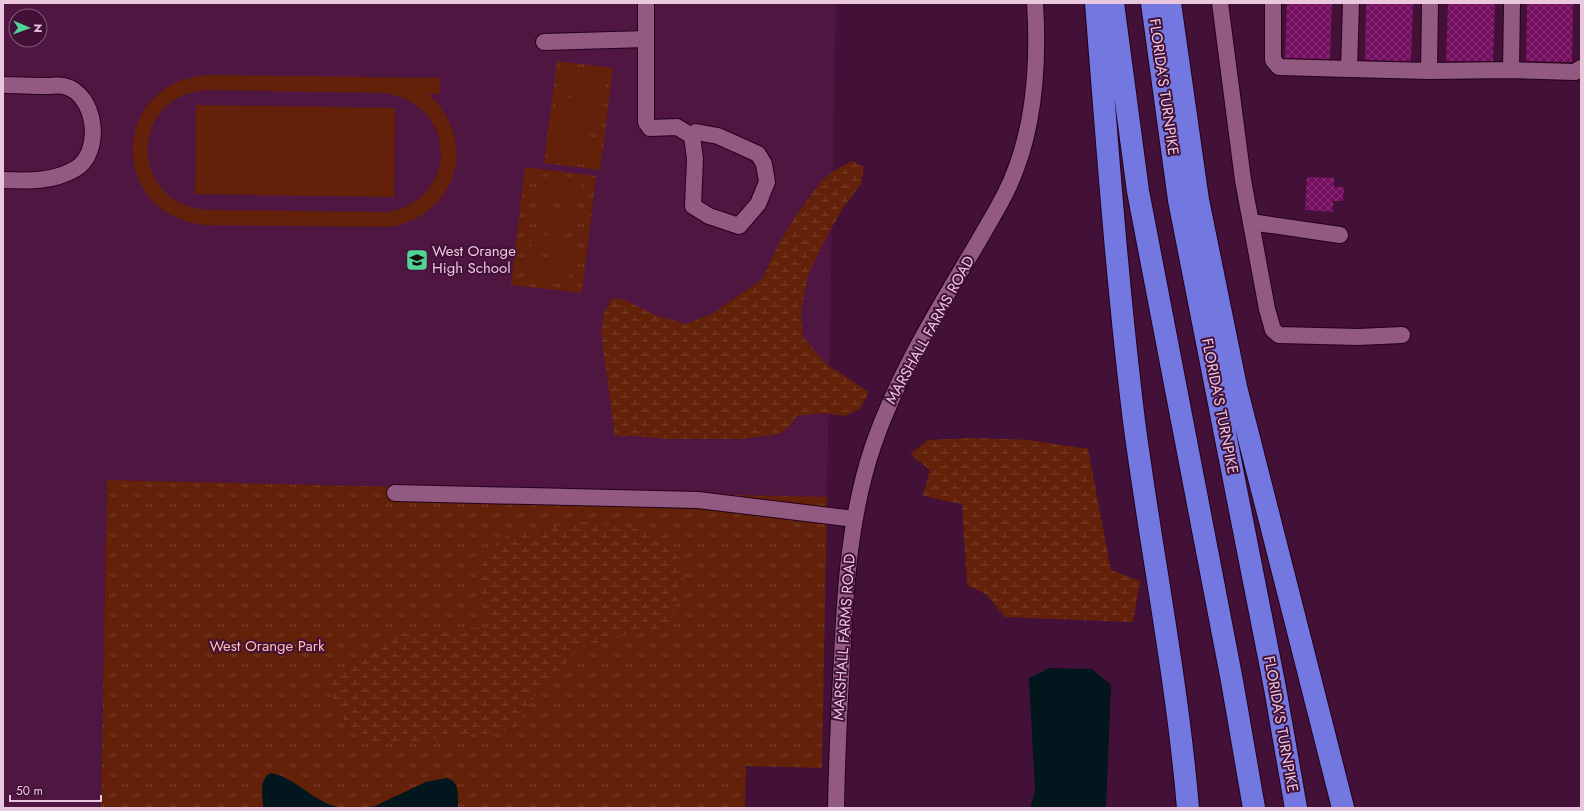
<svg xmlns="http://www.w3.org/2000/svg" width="1584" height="811" font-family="Jost,sans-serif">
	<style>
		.built { fill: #501642; fill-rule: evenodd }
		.grass { fill: url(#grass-tufts) }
		.wetland { fill: url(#wetland-marsh) }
		.garden { fill: #622108; fill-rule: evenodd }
		.water { fill: #02171d }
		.building { fill: url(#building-cross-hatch) }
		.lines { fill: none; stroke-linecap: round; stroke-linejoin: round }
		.minor-casing { stroke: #24011b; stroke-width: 18 }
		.highway-casing { stroke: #24011b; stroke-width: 24 }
		.minor { stroke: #925981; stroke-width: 16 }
		.highway { stroke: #7377e0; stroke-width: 22 }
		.labels { text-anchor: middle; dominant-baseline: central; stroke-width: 4; stroke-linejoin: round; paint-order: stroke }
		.street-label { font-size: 15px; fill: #e9c8dd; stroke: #431037 }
		.poi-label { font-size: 15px; fill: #e9c8dd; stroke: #431037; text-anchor: start }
		.park-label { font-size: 15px; fill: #fdc1ad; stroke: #431037 }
	</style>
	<defs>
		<pattern id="grass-tufts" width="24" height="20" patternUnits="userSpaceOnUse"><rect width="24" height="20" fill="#622108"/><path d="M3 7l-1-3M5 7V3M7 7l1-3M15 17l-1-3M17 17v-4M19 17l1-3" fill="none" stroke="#78402c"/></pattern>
		<pattern id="wetland-marsh" width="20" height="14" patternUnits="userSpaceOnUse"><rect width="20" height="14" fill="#622108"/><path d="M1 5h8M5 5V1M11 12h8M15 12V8" fill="none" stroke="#78402c"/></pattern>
		<pattern id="building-cross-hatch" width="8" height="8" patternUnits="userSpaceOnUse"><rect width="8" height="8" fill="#750f5f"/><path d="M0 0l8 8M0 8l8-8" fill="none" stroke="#893076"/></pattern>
	</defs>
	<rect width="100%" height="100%" fill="#431037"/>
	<path class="built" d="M3,3H836L827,497L107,480L101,808H3ZM16,16H40V40H16Z"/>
	<path class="grass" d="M557,61L613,68L600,170L544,163Z
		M525,167L596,176L582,293L511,285Z
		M107,480L827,497L822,768L746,766L745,808H101Z"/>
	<path class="wetland" d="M852,161L864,167L861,184L843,208L823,243L808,275L801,311L803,337L826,364L869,392L860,409L845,416L823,413L797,416L791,425L780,434L742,439H670L634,436H615L601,333L604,313L612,298L625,300L655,315L686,324L713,313L762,279L779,243L795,217L822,180L835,170Z
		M974,438L1030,440L1088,449L1111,570L1140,581L1133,622L1005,617L986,594L967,585L962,504L923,496L930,470L910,454L928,440Z
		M582,522L666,533L686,573L670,626L630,633L581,647L535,696L514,730L409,742H365L342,718L325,681L400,633L489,627L481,597L475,561L508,535Z"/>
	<path class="garden" d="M560,66L607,73L604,100L556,94Z
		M208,75L440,78V94H429C478,141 459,212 392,227L206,225C107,216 109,82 208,75ZM207,90L383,93C456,101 462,196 390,212L206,210C127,203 129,95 207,90Z
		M556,99L603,105L600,133L552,127Z
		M196,105L395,108L394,197L195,194Z
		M551,132L598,138L595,166L547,160Z
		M540,176L581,182L579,201L537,195Z
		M536,205L578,211L575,229L533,224Z
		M533,233L575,239L572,258L530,252Z
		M529,260L570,266L568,285L526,279Z"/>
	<path class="water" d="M1049,668L1092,669L1111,685L1106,808H1030L1035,791L1029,678Z
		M271,773C297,778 316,805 343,808H263C263,796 258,779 271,773Z
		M447,778C460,782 458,796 458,808H363L375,806L426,782Z"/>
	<path class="building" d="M1287,3H1332L1330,59L1285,58Z
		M1366,3H1413L1411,61L1365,60Z
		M1448,3H1495L1493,61H1446Z
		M1527,3H1573L1572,62L1526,61Z
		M1307,177L1334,178V187H1344L1343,201H1333V212L1305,210Z"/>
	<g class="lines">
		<g class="minor-casing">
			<path id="minor" d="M646,3V122L650,128L677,127L692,136
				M1220,3L1243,180L1267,309L1273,330L1279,335L1358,337L1402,335
				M1273,3V60L1279,67L1349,69
				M1351,3L1349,69L1429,71L1511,70
				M1512,3L1511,70L1575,72L1581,68
				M544,42L646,39
				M1429,71L1430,3
				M3,85C17,85 32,86 46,86C52,86 59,85 64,86C97,94 103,153 75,169C53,182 28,181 3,180
				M696,132L718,136L758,154L764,164L767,182L758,204L739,226L709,216L693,206L695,159L692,136Z
				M1251,222L1340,235
				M395,493L698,500L855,519
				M836,808C837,758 839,709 842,659C845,588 850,514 873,446C898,373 939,308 978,242C987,226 997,210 1005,194C1034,137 1039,66 1035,3"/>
		</g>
		<g class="highway-casing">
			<path id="highway" d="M1096,3C1107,142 1117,282 1134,421C1151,550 1177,678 1188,808
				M1113,3L1138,191L1232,681L1254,808
				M1152,3L1179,200L1275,688L1296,808
				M1170,3L1198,200L1236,387L1343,808"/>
		</g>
		<use href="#minor" class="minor"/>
		<use href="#highway" class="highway"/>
	</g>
	<defs>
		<g id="school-square" transform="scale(1.15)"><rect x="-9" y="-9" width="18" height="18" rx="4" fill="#54d396" stroke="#431037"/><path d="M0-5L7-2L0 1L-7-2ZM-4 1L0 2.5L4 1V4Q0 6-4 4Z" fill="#111"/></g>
	</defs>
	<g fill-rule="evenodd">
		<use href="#school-square" x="417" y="260"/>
	</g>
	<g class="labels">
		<g class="street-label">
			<text transform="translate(1164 87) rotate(82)">FLORIDA'S TURNPIKE</text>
			<text transform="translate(930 330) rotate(-61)">MARSHALL FARMS ROAD</text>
			<text transform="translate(1220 406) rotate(79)">FLORIDA'S TURNPIKE</text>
			<text transform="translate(844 637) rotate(-86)">MARSHALL FARMS ROAD</text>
			<text transform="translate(1281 724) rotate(80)">FLORIDA'S TURNPIKE</text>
		</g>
		<g class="poi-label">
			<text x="432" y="251">West Orange<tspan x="432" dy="17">High School</tspan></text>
		</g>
		<g class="park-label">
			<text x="267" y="646">West Orange Park</text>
		</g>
	</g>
	<rect width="1584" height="811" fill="none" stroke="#e9c8dd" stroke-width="8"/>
	<g transform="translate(28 28) rotate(92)"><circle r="19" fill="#431037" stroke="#855a79"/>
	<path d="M0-3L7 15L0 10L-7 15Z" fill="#54d396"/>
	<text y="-6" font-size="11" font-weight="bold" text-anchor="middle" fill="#e9c8dd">N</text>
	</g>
	<path d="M10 795v6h91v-6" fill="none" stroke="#e9c8dd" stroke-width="2"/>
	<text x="16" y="795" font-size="12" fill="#e9c8dd" stroke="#431037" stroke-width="3" paint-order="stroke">50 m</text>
</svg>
